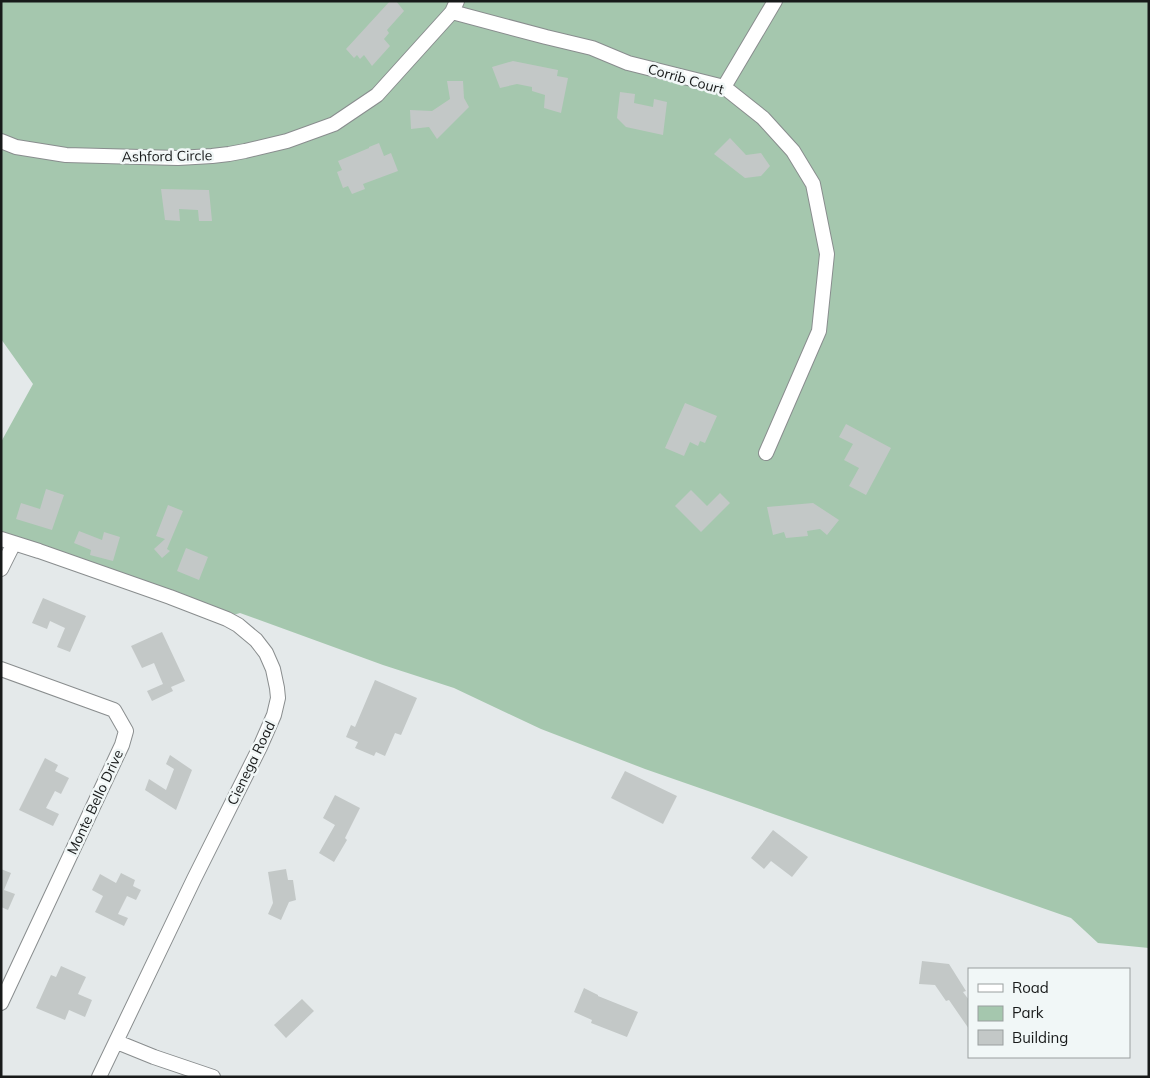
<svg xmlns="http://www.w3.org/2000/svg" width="1150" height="1078" font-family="Mulish,sans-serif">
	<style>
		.green { fill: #a5c7ae }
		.building { fill: #c3c8c7 }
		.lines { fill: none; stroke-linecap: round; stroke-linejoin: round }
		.street-casing { stroke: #898d8e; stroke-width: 16 }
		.street { stroke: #fff; stroke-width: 14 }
		.labels { text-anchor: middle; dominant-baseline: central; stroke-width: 5; stroke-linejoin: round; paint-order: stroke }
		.street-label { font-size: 14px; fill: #181a1a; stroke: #f1f7f7 }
	</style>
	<rect width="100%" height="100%" fill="#e4e9ea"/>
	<path class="green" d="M1,1H1149V948L1098,943L1071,918L645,769L541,729L454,688L383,665L240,613L217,620L1,533V442L33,384L1,339Z"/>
	<path class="building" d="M390,1H396L404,11L387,30L389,33L384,39L390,46L372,66L364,55L360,59L357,55L354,58L346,49Z
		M513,61L558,70L557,76L568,78L561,113L544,108L545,95L532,91V87L517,84L500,88L492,67Z
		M447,81H463L464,98L469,107L437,139L429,127L411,129L410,110L432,111L450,99Z
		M620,92L635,94L634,103L653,107L654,99L667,102L663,135L626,127L617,118Z
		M730,138L746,155L761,153L770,166L761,176L745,178L714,154Z
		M379,143L384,156L391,153L398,171L363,184L365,189L352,194L348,186L343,188L337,172L342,170L338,161L369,148V147Z
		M161,189L209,190L212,221H199L198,210L179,209L180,221L165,220Z
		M685,403L717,416L705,443L700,441L698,446L690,442L684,456L665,448Z
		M846,424L891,448L866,495L849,486L859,468L844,460L853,444L839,437Z
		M46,489L64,495L52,530L16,519L21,503L40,509Z
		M691,490L707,506L720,493L730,503L701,532L675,506Z
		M813,503L839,520L827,535L820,529L807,531L808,536L786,538L784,532L773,535L767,507Z
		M168,505L183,511L167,549L170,551L162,558L154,549L165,539L156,536Z
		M79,531L102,540L104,532L120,537L113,561L90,555L91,550L74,543Z
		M186,548L208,557L199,580L177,571Z
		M43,598L86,616L70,652L57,647L65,628L50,621L47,629L32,623Z
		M162,632L185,681L171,687L173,691L152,701L147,691L163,684L154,663L142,668L131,646Z
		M375,680L417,698L401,735L395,733L385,756L376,752L374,756L355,748L358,742L346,737L351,725L355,727Z
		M170,755L192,770L176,810L145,790L149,779L166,790L174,769L166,764Z
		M45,758L58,765L55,771L69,778L61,794L55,791L46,808L59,814L53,826L19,810Z
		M625,771L677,796L663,824L611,798Z
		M335,795L360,808L345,838L347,840L334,862L319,853L335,825L323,818Z
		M773,830L808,857L792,877L771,861L764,869L751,858Z
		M1,869L11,873L4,890L15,894L8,910L1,907Z
		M286,869L288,880H293L296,900L289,902L281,920L268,914L273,903L268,872Z
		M121,873L135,880L133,886L141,890L136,900L127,896L118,914L128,918L124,926L95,912L103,896L92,890L100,874L116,883Z
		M922,961L949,964L966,991L963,992L969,1000V1029L949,1000L946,1001L935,985L919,984Z
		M61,966L86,977L78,994L92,1000L85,1017L69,1010L65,1020L36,1008L51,975L56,977Z
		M584,988L598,995V996L638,1012L627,1037L591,1023L592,1020L574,1012Z
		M302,999L314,1011L286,1038L274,1025Z"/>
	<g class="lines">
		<g class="street-casing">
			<path id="street" d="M452,12L546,37L592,48L628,63L724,87L763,118L793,151L813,184L827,254L819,331L766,453
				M724,87L775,1
				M1,141L16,147L66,155L178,158L212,156L229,154L245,151L287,141L334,124L377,95L452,12L457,1
				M1,539L39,551L170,597L227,619L238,625L256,640L266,653L273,669L277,688L278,698L274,715L260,747L194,879L99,1077
				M1,569L14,543
				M1,669L114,710L126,731L122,745L1,1003
				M117,1042L154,1057L213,1077"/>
		</g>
		<use href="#street" class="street"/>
	</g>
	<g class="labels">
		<g class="street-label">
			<text transform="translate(686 79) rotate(16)">Corrib Court</text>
			<text transform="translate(167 156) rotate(-1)">Ashford Circle</text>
			<text transform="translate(251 763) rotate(-64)">Cienega Road</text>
			<text transform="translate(95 802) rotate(-65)">Monte Bello Drive</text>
		</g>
	</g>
	<rect width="1150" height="1078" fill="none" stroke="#181a1a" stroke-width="5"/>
	<rect x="968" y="968" width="162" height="90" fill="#f1f7f7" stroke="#9a9f9f"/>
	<rect x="978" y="984" width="25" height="8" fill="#ffffff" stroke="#9a9f9f"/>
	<text x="1012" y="993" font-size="15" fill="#181a1a">Road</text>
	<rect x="978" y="1006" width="25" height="15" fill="#a5c7ae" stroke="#9a9f9f"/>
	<text x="1012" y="1018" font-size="15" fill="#181a1a">Park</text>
	<rect x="978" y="1030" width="25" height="15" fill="#c3c8c7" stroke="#9a9f9f"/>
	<text x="1012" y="1043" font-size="15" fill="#181a1a">Building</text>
</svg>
